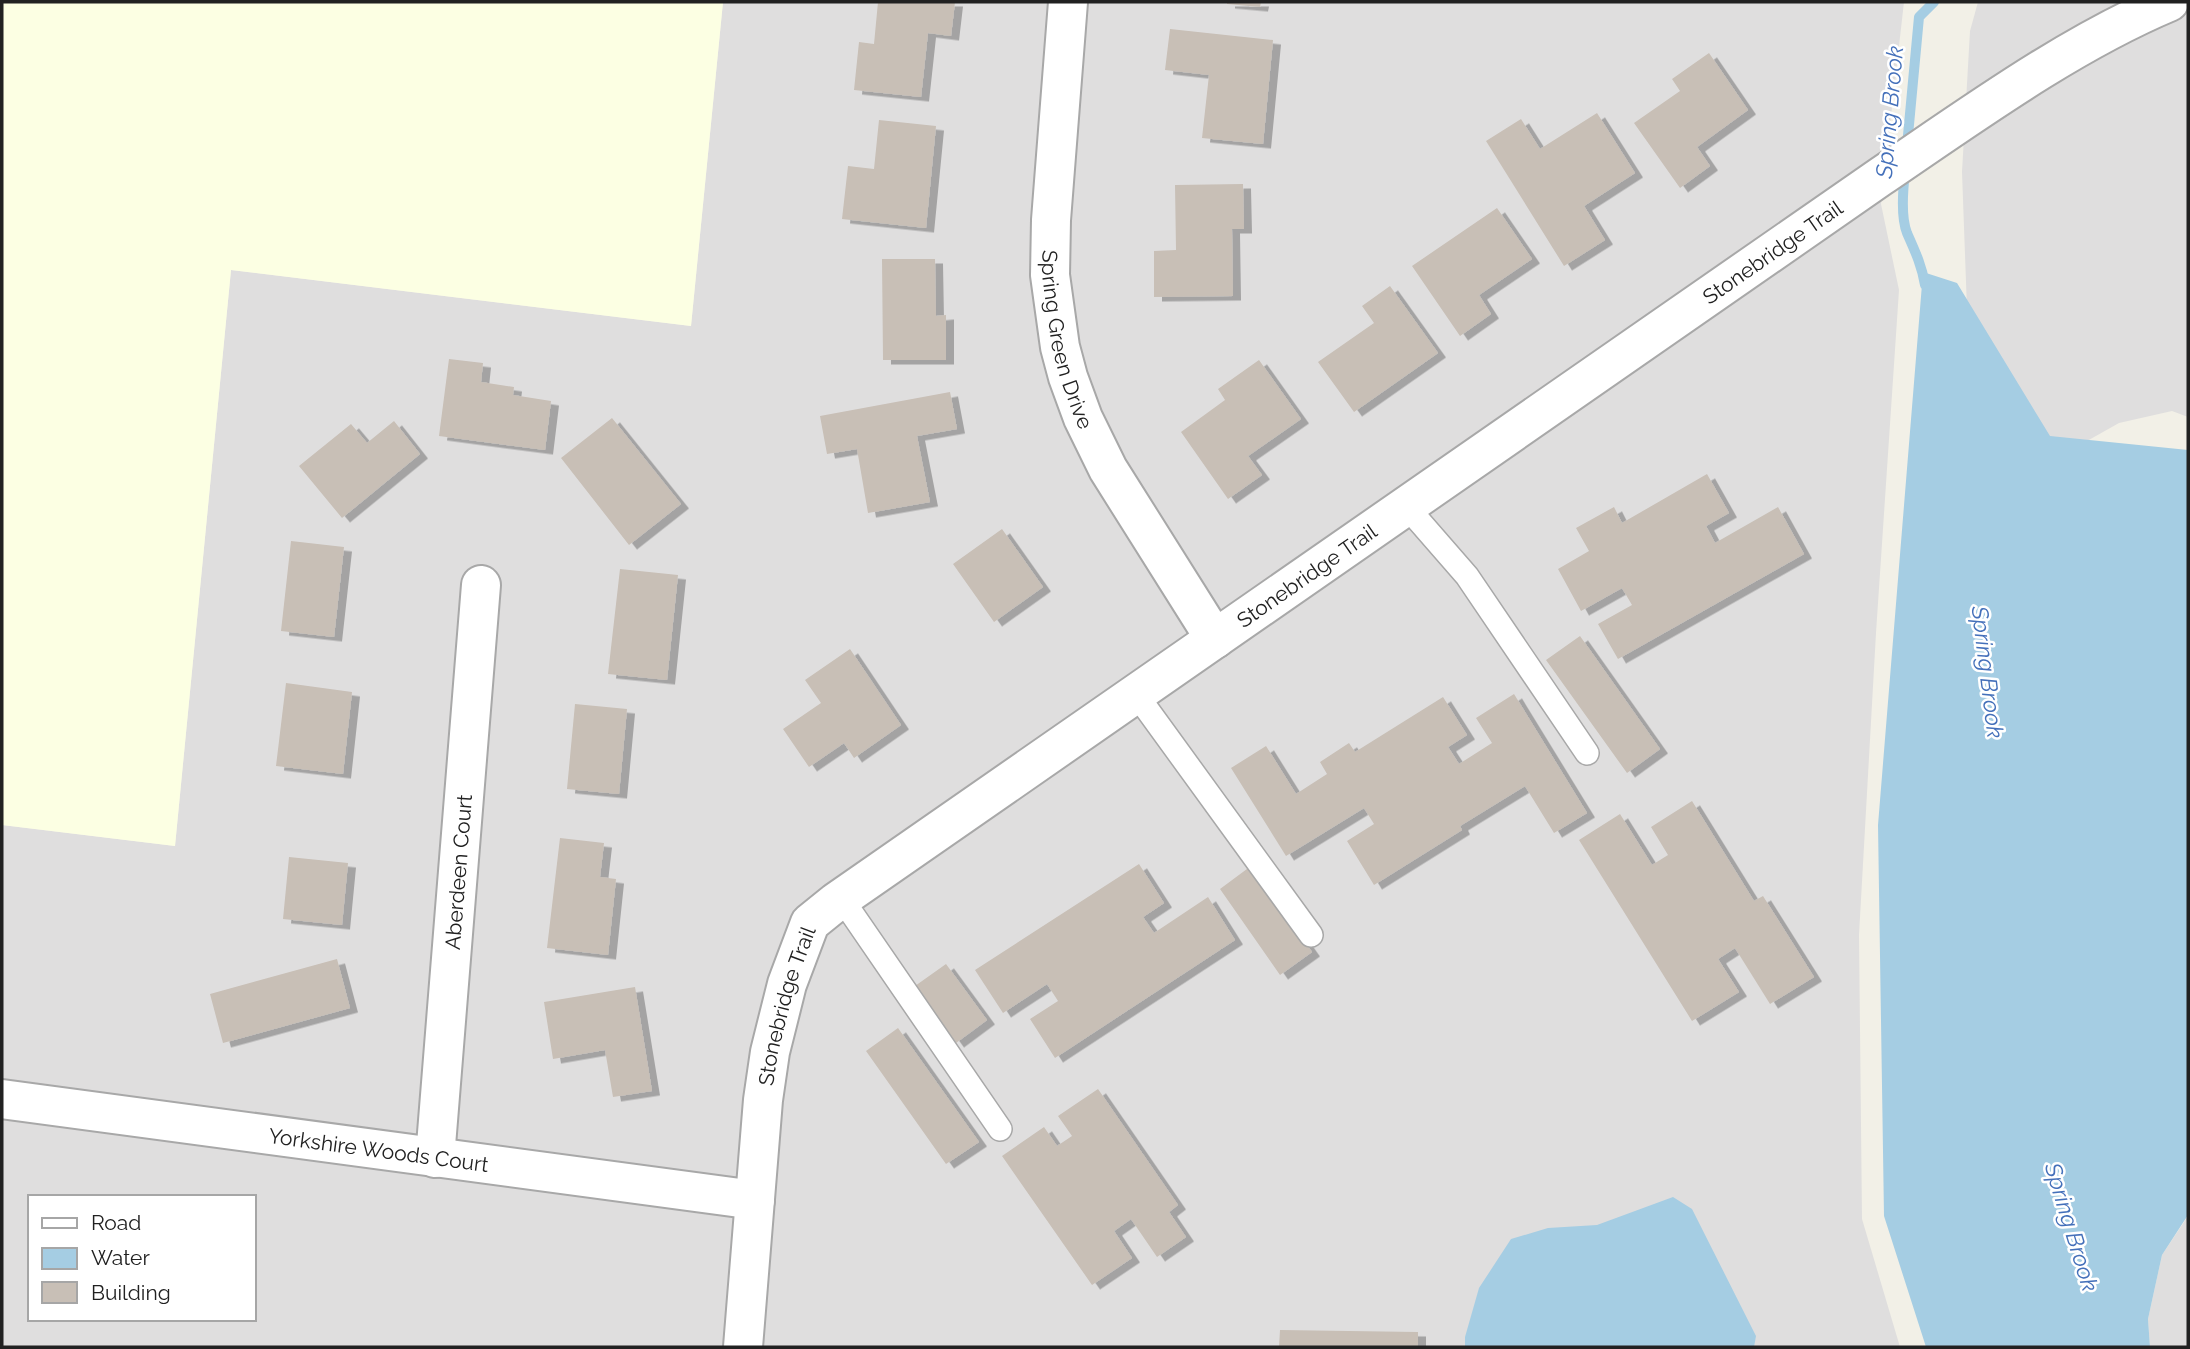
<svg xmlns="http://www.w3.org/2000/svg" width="2190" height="1349" font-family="Raleway,sans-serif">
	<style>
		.residential { fill: #dfdede; fill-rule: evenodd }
		.education { fill: #fcffe3 }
		.water { fill: #a5cde3 }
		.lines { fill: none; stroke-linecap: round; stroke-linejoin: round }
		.stream { stroke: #a5cde3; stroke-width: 10 }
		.building { fill: #c8bfb6; filter: url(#shadow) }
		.service-casing { stroke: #a8a8a8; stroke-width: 26 }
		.minor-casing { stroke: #a8a8a8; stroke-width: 42 }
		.service { stroke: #fff; stroke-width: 23 }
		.minor { stroke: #fff; stroke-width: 38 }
		.labels { text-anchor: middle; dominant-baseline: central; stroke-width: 5; stroke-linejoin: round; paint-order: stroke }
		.street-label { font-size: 21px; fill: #212121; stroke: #fff }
		.water-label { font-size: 23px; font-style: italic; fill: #4470ba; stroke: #fff }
	</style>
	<defs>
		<filter id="shadow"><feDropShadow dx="8" dy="4.5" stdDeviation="0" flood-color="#0004"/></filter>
	</defs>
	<rect width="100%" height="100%" fill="#f2f0e7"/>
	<path class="residential" d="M723,2H1904L1881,204L1899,290L1876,633L1859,935L1862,1219L1900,1347H2V825L175,846L231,270L691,326ZM30,1197H254V1319H30Z
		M1978,2H2188V417L2172,411L2119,423L2064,454L1968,337L1962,172L1970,31Z
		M2188,1216V1347H2150L2148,1319L2162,1255Z"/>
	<path class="education" d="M2,2H723L691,326L231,270L175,846L2,825Z"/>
	<path class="water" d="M1923,272L1957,283L2050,436L2188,450V1215L2162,1255L2148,1319L2150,1347H1926L1884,1216L1878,825Z
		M1673,1197L1692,1209L1756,1336L1754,1347H1465V1337L1479,1288L1511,1239L1548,1228L1597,1225Z"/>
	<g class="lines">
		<path class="stream" d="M1907,146L1919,17L1934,2
			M1905,172C1903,189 1901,218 1907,233C1915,251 1922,266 1925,285"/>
	</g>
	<path class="building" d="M878,2H955L951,36L928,33L921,97L854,90L859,42L874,44Z
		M1227,2H1261L1260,7L1227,4Z
		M1170,29L1273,40L1263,144L1202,138L1209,75L1165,70Z
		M1709,53L1748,110L1697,147L1710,166L1680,188L1634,123L1680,91L1672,79Z
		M1597,113L1635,173L1584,206L1605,240L1564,266L1486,141L1521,119L1540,149Z
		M879,120L936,126L926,228L842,219L848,166L874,169Z
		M1243,184L1244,229H1232L1233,296L1154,297V251L1176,250L1175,185Z
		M1497,208L1532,259L1479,295L1491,314L1460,336L1412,266Z
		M882,259H935L936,316L946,315V360H883Z
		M1390,286L1438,353L1354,412L1318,362L1374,323L1362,306Z
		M449,359L483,363L481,382L514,387L513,395L551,401L545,450L439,436Z
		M1259,360L1301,419L1248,456L1262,475L1228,499L1181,432L1225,400L1218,389Z
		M950,392L957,429L917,436L930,502L868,513L857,449L827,454L820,416Z
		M612,418L681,504L629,545L561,458Z
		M394,421L420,454L342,518L299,466L351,424L367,443Z
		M1707,474L1729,513L1706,526L1715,543L1778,507L1804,554L1618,659L1598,624L1632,605L1622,588L1581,611L1558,569L1589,551L1576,528L1614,507L1622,523Z
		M1002,529L1043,587L994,622L953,564Z
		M291,541L344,547L334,637L281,631Z
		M620,569L678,575L667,680L608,674Z
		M1580,636L1660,749L1627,773L1546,660Z
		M850,649L901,725L854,758L844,743L809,767L783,729L821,703L805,680Z
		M286,683L352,692L343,774L276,766Z
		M1514,694L1587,813L1554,833L1525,786L1460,826L1462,830L1374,885L1347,841L1374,824L1364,808L1286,856L1231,768L1266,746L1296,794L1327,774L1320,762L1349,743L1355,752L1443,697L1467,735L1448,747L1459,764L1492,743L1476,718Z
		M575,704L627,709L619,794L567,789Z
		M1692,801L1754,901L1763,896L1814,977L1770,1004L1735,948L1718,959L1739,992L1692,1021L1579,840L1620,814L1652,865L1668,855L1651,827Z
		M560,838L604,843L600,877L616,879L608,955L547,948Z
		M289,857L348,863L342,925L283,919Z
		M1139,864L1164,903L1143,917L1154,933L1208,897L1235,940L1055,1058L1030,1019L1058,1001L1047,984L1003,1013L975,970Z
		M1251,866L1312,952L1280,975L1220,889Z
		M337,959L350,1008L223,1043L210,994Z
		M946,964L987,1020L956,1043L915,986Z
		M635,987L652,1091L613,1097L605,1050L553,1059L544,1002Z
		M898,1028L979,1142L946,1164L866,1051Z
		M1098,1089L1178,1205L1169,1212L1186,1237L1157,1257L1131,1219L1114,1231L1132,1258L1092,1285L1002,1156L1044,1127L1057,1146L1072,1136L1058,1116Z
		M1280,1330L1418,1332V1347H1279Z"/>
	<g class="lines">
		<g class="service-casing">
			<path id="service" d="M1406,506L1467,576L1587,753
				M1136,694L1311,935
				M842,899L1000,1129"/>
		</g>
		<g class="minor-casing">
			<g id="minor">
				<path id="s1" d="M1068,2L1051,220L1050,275L1060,347L1068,377L1083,418L1108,469L1215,639"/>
				<path id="s2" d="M2,1099L755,1200"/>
				<path id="s3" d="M435,1158L481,585"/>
				<path id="s4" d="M743,1347L763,1100L770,1052L787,984L810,923L836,902L1880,177C1970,116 2069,44 2169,2"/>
			</g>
		</g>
		<use href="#service" class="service"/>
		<use href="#minor" class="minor"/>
	</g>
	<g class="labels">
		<g class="street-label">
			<text stroke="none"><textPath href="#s4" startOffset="1605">Stonebridge Trail</textPath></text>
			<text stroke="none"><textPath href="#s1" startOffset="340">Spring Green Drive</textPath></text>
			<text stroke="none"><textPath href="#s4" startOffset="1038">Stonebridge Trail</textPath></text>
			<text stroke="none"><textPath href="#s3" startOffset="287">Aberdeen Court</textPath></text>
			<text stroke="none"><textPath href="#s4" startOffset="345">Stonebridge Trail</textPath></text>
			<text stroke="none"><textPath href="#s2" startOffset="380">Yorkshire Woods Court</textPath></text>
		</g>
		<g class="water-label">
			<text transform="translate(1889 112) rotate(-85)">Spring Brook</text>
			<text transform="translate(1988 672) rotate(83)">Spring Brook</text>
			<text transform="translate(2072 1227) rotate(73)">Spring Brook</text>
		</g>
	</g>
	<rect width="2190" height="1349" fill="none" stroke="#212121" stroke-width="7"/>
	<rect x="28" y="1195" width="228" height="126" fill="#ffffff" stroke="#a6a6a6" stroke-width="2"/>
	<rect x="42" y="1218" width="35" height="10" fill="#ffffff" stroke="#a6a6a6" stroke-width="2"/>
	<text x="91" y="1230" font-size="21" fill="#212121">Road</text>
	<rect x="42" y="1248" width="35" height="21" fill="#a5cde3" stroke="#a6a6a6" stroke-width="2"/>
	<text x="91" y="1265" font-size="21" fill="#212121">Water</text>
	<rect x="42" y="1282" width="35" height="21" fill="#c8bfb6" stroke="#a6a6a6" stroke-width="2"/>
	<text x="91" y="1300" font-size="21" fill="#212121">Building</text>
</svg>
